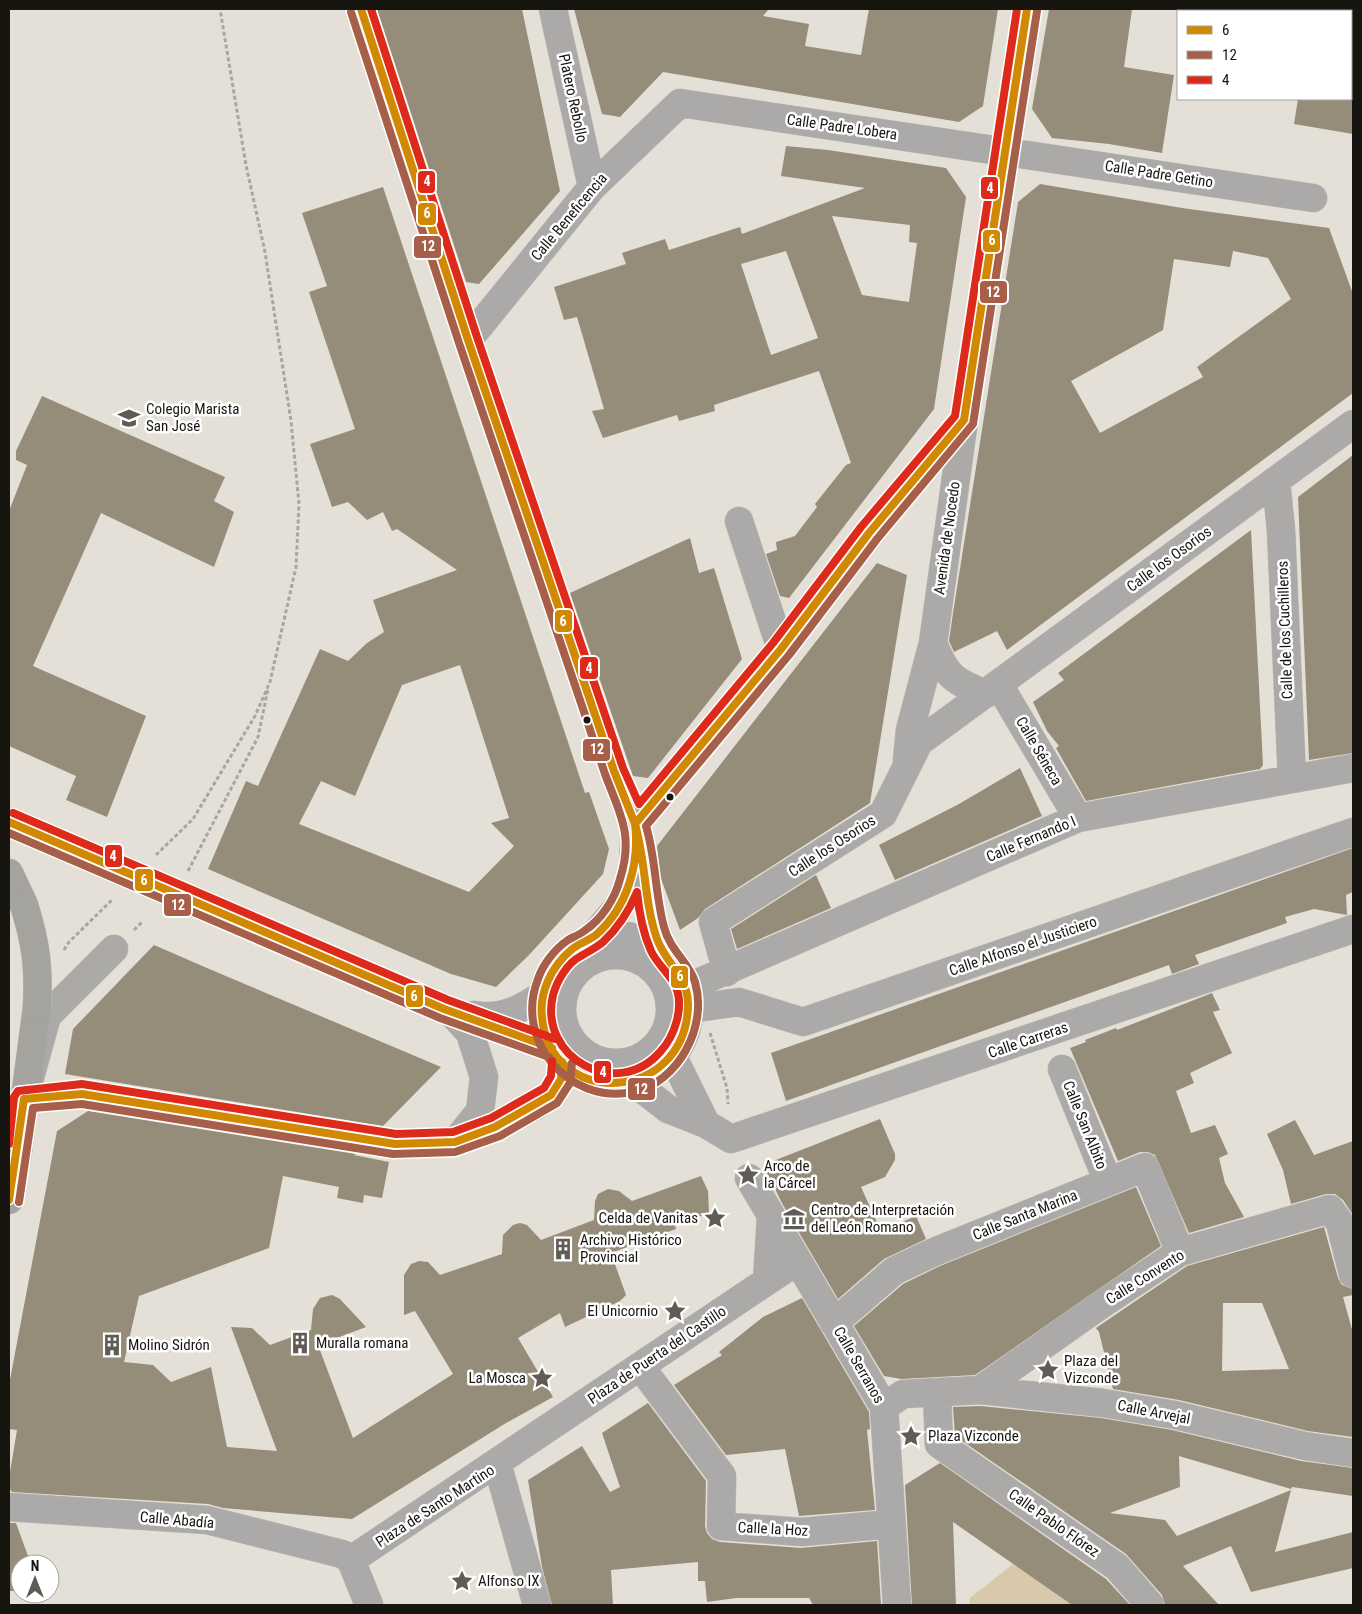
<svg xmlns="http://www.w3.org/2000/svg" width="1362" height="1614" font-family="'Roboto Condensed',sans-serif">
	<style>
		.green { fill: #d8c9aa }
		.building { fill: #958d79; fill-rule: evenodd }
		.lines { fill: none; stroke-linecap: round; stroke-linejoin: round }
		.minor-casing { stroke: #bebbb5; stroke-width: 29 }
		.major-casing { stroke: #bebbb5; stroke-width: 29 }
		.path { stroke: #a8a6a3; stroke-width: 3; stroke-dasharray: 4 2.5; stroke-linecap: butt }
		.minor { stroke: #acaaa8; stroke-width: 28 }
		.major { stroke: #a4a39e; stroke-width: 28 }
		.minor-bridge-casing { stroke: #bebbb5; stroke-width: 29; stroke-linecap: butt }
		.major-bridge-casing { stroke: #bebbb5; stroke-width: 29; stroke-linecap: butt }
		.minor-bridge { stroke: #acaaa8; stroke-width: 28 }
		.major-bridge { stroke: #a4a39e; stroke-width: 28 }
		.bus-1-casing { stroke: #fff; stroke-width: 11 }
		.bus-2-casing { stroke: #fff; stroke-width: 11 }
		.bus-3-casing { stroke: #fff; stroke-width: 11 }
		.bus-1 { stroke: #d18803; stroke-width: 8 }
		.bus-2 { stroke: #a75f4a; stroke-width: 8 }
		.bus-3 { stroke: #dd2a1a; stroke-width: 8 }
		.bus-dot { fill: #171510; stroke: #fff; stroke-width: 2 }
		.labels { text-anchor: middle; dominant-baseline: central; stroke-width: 5; stroke-linejoin: round; paint-order: stroke }
		.street-label { font-size: 15px; fill: #171510; stroke: #fff }
		.poi-label { font-size: 15px; fill: #171510; stroke: #fff; text-anchor: start }
		.line-badge { stroke: #fff; stroke-width: 2 }
		.badge-label { font-size: 14px; text-anchor: middle; font-weight: bold; fill: #fff }
	</style>
	<rect width="100%" height="100%" fill="#e4e0d8"/>
	<path class="green" d="M1013,1564L1072,1605H969L970,1598Z"/>
	<path class="building" d="M377,9H522L560,191L479,284L466,282Z
		M574,9H769L763,16L809,24L805,46L861,55L869,9H998L983,106L959,122L663,72L620,117L602,114Z
		M1049,9H1132L1124,67L1174,75L1162,153L1109,144L1052,138L1032,109Z
		M1298,99H1353V134L1294,124Z
		M786,146L828,150L946,168L966,197L934,409L789,598L780,596L766,554L777,550L776,542L795,536L817,507L815,504L846,465L851,463L819,371L714,405L715,411L679,421L677,415L603,438L592,411L604,409L577,317L564,320L554,287L626,264L622,253L665,239L669,250L740,227L742,234L865,188L781,176ZM832,216L910,225L909,242L917,243L909,302L862,295ZM786,251L818,338L771,355L741,264Z
		M1040,184L1182,208L1329,228L1353,294V393L1007,650L997,631L954,652L949,641L953,613L1018,202ZM1233,251L1268,258L1291,299L1197,367L1203,377L1100,433L1071,381L1163,330L1174,259L1230,267Z
		M383,187L585,793L589,792L609,849L603,874L529,955L496,987L451,974L208,869L246,781L258,786L320,649L348,661L367,643L384,632L373,600L457,570L397,529L392,531L383,512L367,520L348,502L332,507L310,444L355,429L309,292L327,286L302,213ZM460,665L509,818L491,823L514,846L469,892L299,824L321,781L355,796L402,685Z
		M42,396L225,477L214,501L234,512L214,567L101,513L33,666L146,716L107,817L66,800L76,776L9,746V511L27,465L16,460V451Z
		M1353,455V753L1309,760L1298,497Z
		M1251,530L1263,765L1260,769L1086,801L1056,748L1059,746L1047,731L1033,702L1064,680L1058,673Z
		M690,538L699,573L714,568L742,659L648,778L633,776L570,593Z
		M877,563L907,575L870,803L705,909L698,918L680,930L660,876L657,846Z
		M1020,768L1042,816L895,880L879,845L959,804Z
		M1353,848V892L1346,895L1347,915L1314,909L1285,917L1287,923L1195,955L1199,964L1172,974L1169,965L786,1101L771,1053Z
		M816,875L831,908L737,949L731,929Z
		M154,945L207,968L441,1067L383,1126L65,1074L73,1029Z
		M1212,993L1220,1010L1213,1012L1232,1053L1190,1073L1194,1083L1176,1091L1191,1133L1215,1125L1228,1154L1219,1158L1225,1183L1244,1217L1189,1233L1155,1155L1148,1152H1140L1118,1161L1070,1048L1086,1042L1085,1040L1116,1028L1117,1030Z
		M88,1111L356,1154L354,1155L389,1162L382,1198L364,1195L363,1203L337,1198L339,1187L283,1176L269,1248L139,1296L124,1362L153,1365L171,1382L211,1367L227,1447L277,1451L231,1327L252,1328L270,1345L311,1330L313,1309L320,1298L332,1295L340,1299L366,1327L318,1345L353,1438L453,1374L415,1311L404,1315V1275L411,1264L419,1261L428,1262L440,1275L502,1254L503,1235L513,1225L520,1223L527,1225L541,1240L594,1220L595,1201L598,1194L608,1189L619,1191L632,1201L701,1176L708,1191L709,1213L675,1226L676,1229L611,1253L626,1295L620,1301L565,1327L560,1313L518,1338L553,1397L506,1423L352,1519L223,1508L208,1504L12,1492L9,1488V1478L17,1430L9,1429V1385L57,1131Z
		M880,1119L895,1154V1160L885,1177L861,1187L881,1231L916,1216L926,1239L884,1259L838,1299L783,1205L763,1165Z
		M1295,1120L1314,1155L1353,1141V1215L1343,1200L1335,1194H1326L1291,1204L1283,1170L1267,1134Z
		M1136,1187L1161,1246L975,1375L901,1379L884,1376L854,1326L903,1284L940,1266Z
		M1324,1227L1338,1278L1342,1285L1353,1289V1295L1343,1297L1353,1333V1437L1308,1431L1179,1400L1113,1389L1099,1332L1096,1328L1187,1266ZM1223,1303H1262L1289,1369L1222,1371Z
		M802,1298L869,1412L870,1429L867,1430L875,1510L799,1516L785,1449L726,1455L674,1385L722,1355L719,1352L763,1317Z
		M648,1403L706,1481L705,1526L707,1533L712,1539L720,1542L801,1548L877,1541L881,1605H813L809,1598H736L707,1602L705,1581H698V1562L611,1570L613,1605H552L542,1567L528,1480L582,1446L610,1492L620,1487L602,1433Z
		M980,1406L1101,1418L1172,1430L1301,1461L1353,1468V1496L1292,1487L1291,1489L1179,1456L1180,1487L1110,1513L1165,1520L1177,1536L1291,1490L1275,1552L1353,1532V1568L1251,1592L1231,1546L1183,1566L1219,1605H1165L1162,1595L1126,1554L955,1436L953,1407Z
		M940,1463L1106,1579L1130,1605H1072L953,1522L956,1605H912L905,1485Z
		M9,1523H16L31,1564H20V1591H9Z"/>
	<g class="lines">
		<g class="minor-casing">
			<path id="minor" d="M361,9L468,340L614,771L635,824L633,867L629,887L619,906L590,940
				M553,9L592,187
				M468,340L592,187L680,103L1313,198
				M1276,481L1281,530L1292,779
				M739,521L781,649
				M933,643C946,676 953,681 986,694
				M999,685L1078,818
				M907,760L910,730L933,643L964,420L1027,9
				M9,822L92,859
				M153,885L444,1009L552,1048
				M541 1009a74 74 0 1 1 148 0a74 74 0 1 1-148 0Z
				M114,949L47,1016L24,1099L82,1094L395,1144L455,1142L495,1127L535,1106L551,1095L561,1079L562,1062
				M664,954C656,934 650,915 647,893C642,867 645,851 635,824L781,649L869,533L964,420
				M562 1009a54 54 0 1 1 108 0a54 54 0 1 1-108 0Z
				M727,972L713,922L883,814L919,742L1353,424
				M686,988L1078,818L1353,768
				M689,1009L739,1002L803,1022L1353,832
				M450,1011L470,1033L484,1077L480,1111L456,1141
				M474,1015C501,1020 520,1010 542,995
				M672,1055L706,1124
				M1062,1069L1108,1182
				M632,1081L668,1109L706,1124L731,1139L1353,929
				M749,1178L884,1407L897,1605
				M767,1281L771,1216
				M834,1323L894,1271L934,1252L1145,1167L1180,1252
				M640,1366L722,1476L721,1526L802,1532L891,1524
				M980,1390L1099,1306L1180,1252L1330,1209L1340,1223L1353,1274
				M937,1393L939,1444L1117,1567L1150,1605
				M884,1407L903,1394L980,1390L1103,1403L1175,1415L1305,1446L1353,1453
				M497,1463L537,1605
				M9,1507L207,1520L342,1554L351,1560L369,1605
				M351,1560L797,1261"/>
		</g>
		<g class="major-casing">
			<path id="major" d="M9,873L24,905
				M9,1200L18,1151L37,1007"/>
		</g>
		<path class="path" d="M156,855L193,819L255,716L270,682L296,567L299,504L291,421L265,252L246,165L220,9
			M188,871L258,737L268,689
			M134,930L143,921
			M64,950L69,942L113,899
			M710,1033L727,1088L728,1104"/>
		<use href="#minor" class="minor"/>
		<use href="#major" class="major"/>
		<g class="minor-bridge-casing">
			<path id="minor-bridge" d="M92,859L153,885"/>
		</g>
		<g class="major-bridge-casing">
			<path id="major-bridge" d="M24,905C36,943 39,967 37,1007"/>
		</g>
		<use href="#minor-bridge" class="minor-bridge"/>
		<use href="#major-bridge" class="major-bridge"/>
		<g class="bus-1-casing">
			<path id="bus-1" d="M361,9L468,340L614,771L635,824
				M9,822L444,1009L552,1048
				M635,824C646,862 644,902 657,939C666,964 689,977 688,1006C685,1104 550,1109 542,1017C539,992 552,966 571,950C579,943 589,941 597,934C627,907 640,864 635,824Z
				M635,824L781,649L869,533L964,420L1027,9
				M24,1099L82,1094L395,1144L455,1142L495,1127L551,1095L561,1079L562,1062
				M9,1200L24,1099"/>
		</g>
		<g class="bus-2-casing">
			<path id="bus-2" d="M351,12L459,343L605,774C620,814 634,835 620,879C615,899 601,920 584,931C579,935 573,937 568,940C555,949 543,964 538,979C514,1040 568,1105 633,1092C679,1082 708,1026 695,982C689,962 670,951 664,927C655,894 656,859 646,826L789,655L877,539L973,424L1037,11
				M9,833L440,1018L549,1057
				M19,1202L33,1108L82,1104L393,1154L455,1152L500,1136L557,1103L570,1083L572,1063"/>
		</g>
		<g class="bus-3-casing">
			<path id="bus-3" d="M371,9L477,337L623,768L639,804L773,643L861,527L955,416L1017,9
				M13,813L448,1000L555,1039
				M637,892C639,912 643,933 651,951C657,964 669,973 675,985C685,1006 675,1036 660,1052C617,1101 538,1058 553,995C557,981 567,963 581,956C589,951 596,948 603,942C618,928 629,911 637,892Z
				M9,1144L14,1097L18,1091L82,1084L396,1134L453,1132L491,1118L544,1088L551,1076L552,1061"/>
		</g>
		<use href="#bus-1" class="bus-1"/>
		<use href="#bus-2" class="bus-2"/>
		<use href="#bus-3" class="bus-3"/>
	</g>
	<defs>
		<g id="school-bare" transform="scale(1.725)"><path d="M0-5L7-2L0 1L-7-2ZM-4 1L0 2.5L4 1V4Q0 6-4 4Z" fill="#5f5c56" stroke="#fff" stroke-width="2.5" paint-order="stroke"/></g>
		<g id="sight-bare" transform="scale(1.725)"><path d="M0-6L1.8-2.2L6-1.7L2.9 1.2L3.7 5.4L0 3.3L-3.7 5.4L-2.9 1.2L-6-1.7L-1.8-2.2Z" fill="#5f5c56" stroke="#fff" stroke-width="2.5" paint-order="stroke"/></g>
		<g id="museum-bare" transform="scale(1.725)"><path d="M0-6L6-3V-2H-6V-3ZM-5-1h2V3h-2ZM-1-1h2V3h-2ZM3-1h2V3H3ZM-6 4H6V6H-6Z" fill="#5f5c56" stroke="#fff" stroke-width="2.5" paint-order="stroke"/></g>
		<g id="building-bare" transform="scale(1.725)"><path d="M-4-6H4V6H1V3H-1V6H-4ZM-2.5-4.3h1.7v1.8h-1.7ZM.8-4.3h1.7v1.8H.8ZM-2.5-1h1.7V.8h-1.7ZM.8-1h1.7V.8H.8Z" fill="#5f5c56" stroke="#fff" stroke-width="2.5" paint-order="stroke"/></g>
	</defs>
	<g fill-rule="evenodd">
		<use href="#school-bare" x="129" y="418"/>
		<use href="#sight-bare" x="748" y="1175"/>
		<use href="#sight-bare" x="715" y="1218"/>
		<use href="#museum-bare" x="794" y="1219"/>
		<use href="#building-bare" x="563" y="1249"/>
		<use href="#sight-bare" x="675" y="1311"/>
		<use href="#building-bare" x="300" y="1343"/>
		<use href="#building-bare" x="112" y="1345"/>
		<use href="#sight-bare" x="1048" y="1370"/>
		<use href="#sight-bare" x="542" y="1378"/>
		<use href="#sight-bare" x="911" y="1436"/>
		<use href="#sight-bare" x="462" y="1581"/>
	</g>
	<g class="bus-dot">
		<circle cx="587" cy="720" r="4.5"/>
		<circle cx="670" cy="797" r="4.5"/>
	</g>
	<g class="labels">
		<g class="street-label">
			<text transform="translate(573 98) rotate(78)">Platero Rebollo</text>
			<text transform="translate(842 127) rotate(8)">Calle Padre Lobera</text>
			<text transform="translate(1159 174) rotate(9)">Calle Padre Getino</text>
			<text transform="translate(569 217) rotate(-50)">Calle Beneficencia</text>
			<text transform="translate(947 538) rotate(-82)">Avenida de Nocedo</text>
			<text transform="translate(1169 559) rotate(-36)">Calle los Osorios</text>
			<text transform="translate(1285 630) rotate(-92)">Calle de los Cuchilleros</text>
			<text transform="translate(1039 751) rotate(60)">Calle Séneca</text>
			<text transform="translate(1031 839) rotate(-23)">Calle Fernando I</text>
			<text transform="translate(832 846) rotate(-33)">Calle los Osorios</text>
			<text transform="translate(1023 946) rotate(-19)">Calle Alfonso el Justiciero</text>
			<text transform="translate(1028 1040) rotate(-19)">Calle Carreras</text>
			<text transform="translate(1085 1125) rotate(68)">Calle San Albito</text>
			<text transform="translate(1025 1215) rotate(-22)">Calle Santa Marina</text>
			<text transform="translate(1145 1277) rotate(-32)">Calle Convento</text>
			<text transform="translate(657 1355) rotate(-34)">Plaza de Puerta del Castillo</text>
			<text transform="translate(859 1365) rotate(60)">Calle Serranos</text>
			<text transform="translate(1154 1412) rotate(11)">Calle Arvejal</text>
			<text transform="translate(435 1506) rotate(-33)">Plaza de Santo Martino</text>
			<text transform="translate(177 1520) rotate(5)">Calle Abadía</text>
			<text transform="translate(1054 1523) rotate(35)">Calle Pablo Flórez</text>
			<text transform="translate(773 1529) rotate(3)">Calle la Hoz</text>
		</g>
		<g class="poi-label">
			<text x="146" y="409">Colegio Marista<tspan x="146" dy="17">San José</tspan></text>
			<text x="764" y="1166">Arco de<tspan x="764" dy="17">la Cárcel</tspan></text>
			<text x="811" y="1210">Centro de Interpretación<tspan x="811" dy="17">del León Romano</tspan></text>
			<text x="698" y="1218" text-anchor="end">Celda de Vanitas</text>
			<text x="580" y="1240">Archivo Histórico<tspan x="580" dy="17">Provincial</tspan></text>
			<text x="658" y="1311" text-anchor="end">El Unicornio</text>
			<text x="316" y="1343">Muralla romana</text>
			<text x="128" y="1345">Molino Sidrón</text>
			<text x="1064" y="1361">Plaza del<tspan x="1064" dy="17">Vizconde</tspan></text>
			<text x="526" y="1378" text-anchor="end">La Mosca</text>
			<text x="928" y="1436">Plaza Vizconde</text>
			<text x="478" y="1581">Alfonso IX</text>
		</g>
	</g>
	<g class="line-badge">
		<rect x="417" y="170" width="19" height="24" rx="5" fill="#dd2a1a"/>
		<rect x="980" y="176" width="19" height="24" rx="5" fill="#dd2a1a"/>
		<rect x="417" y="202" width="20" height="24" rx="5" fill="#d18803"/>
		<rect x="982" y="229" width="19" height="24" rx="5" fill="#d18803"/>
		<rect x="413" y="235" width="29" height="24" rx="5" fill="#a75f4a"/>
		<rect x="979" y="280" width="29" height="24" rx="5" fill="#a75f4a"/>
		<rect x="554" y="609" width="19" height="24" rx="5" fill="#d18803"/>
		<rect x="579" y="656" width="20" height="24" rx="5" fill="#dd2a1a"/>
		<rect x="582" y="738" width="29" height="24" rx="5" fill="#a75f4a"/>
		<rect x="104" y="844" width="19" height="24" rx="5" fill="#dd2a1a"/>
		<rect x="134" y="868" width="20" height="24" rx="5" fill="#d18803"/>
		<rect x="163" y="893" width="29" height="24" rx="5" fill="#a75f4a"/>
		<rect x="670" y="965" width="19" height="24" rx="5" fill="#d18803"/>
		<rect x="405" y="984" width="19" height="24" rx="5" fill="#d18803"/>
		<rect x="593" y="1060" width="19" height="24" rx="5" fill="#dd2a1a"/>
		<rect x="627" y="1077" width="29" height="24" rx="5" fill="#a75f4a"/>
	</g>
	<g class="badge-label">
		<text x="427" y="186">4</text>
		<text x="990" y="193">4</text>
		<text x="427" y="218">6</text>
		<text x="992" y="245">6</text>
		<text x="428" y="251">12</text>
		<text x="993" y="297">12</text>
		<text x="563" y="626">6</text>
		<text x="589" y="673">4</text>
		<text x="597" y="754">12</text>
		<text x="113" y="861">4</text>
		<text x="144" y="885">6</text>
		<text x="178" y="910">12</text>
		<text x="680" y="981">6</text>
		<text x="414" y="1001">6</text>
		<text x="603" y="1077">4</text>
		<text x="641" y="1094">12</text>
	</g>
	<rect width="1362" height="1614" fill="none" stroke="#171510" stroke-width="20"/>
	<rect x="1177" y="10" width="175" height="90" fill="#ffffff" stroke="#a2a19f"/>
	<rect x="1187" y="26" width="25" height="8" fill="#d18803" stroke="#a2a19f"/>
	<text x="1222" y="35" font-size="15" fill="#171510">6</text>
	<rect x="1187" y="51" width="25" height="8" fill="#a75f4a" stroke="#a2a19f"/>
	<text x="1222" y="60" font-size="15" fill="#171510">12</text>
	<rect x="1187" y="76" width="25" height="8" fill="#dd2a1a" stroke="#a2a19f"/>
	<text x="1222" y="85" font-size="15" fill="#171510">4</text>
	<g transform="translate(35 1579)"><circle r="24" fill="#ffffff" stroke="#a2a19f"/>
	<path d="M0-4L9 19L0 12L-9 19Z" fill="#5f5c56"/>
	<text y="-8" font-size="14" font-weight="bold" text-anchor="middle" fill="#171510">N</text>
	</g>
</svg>
